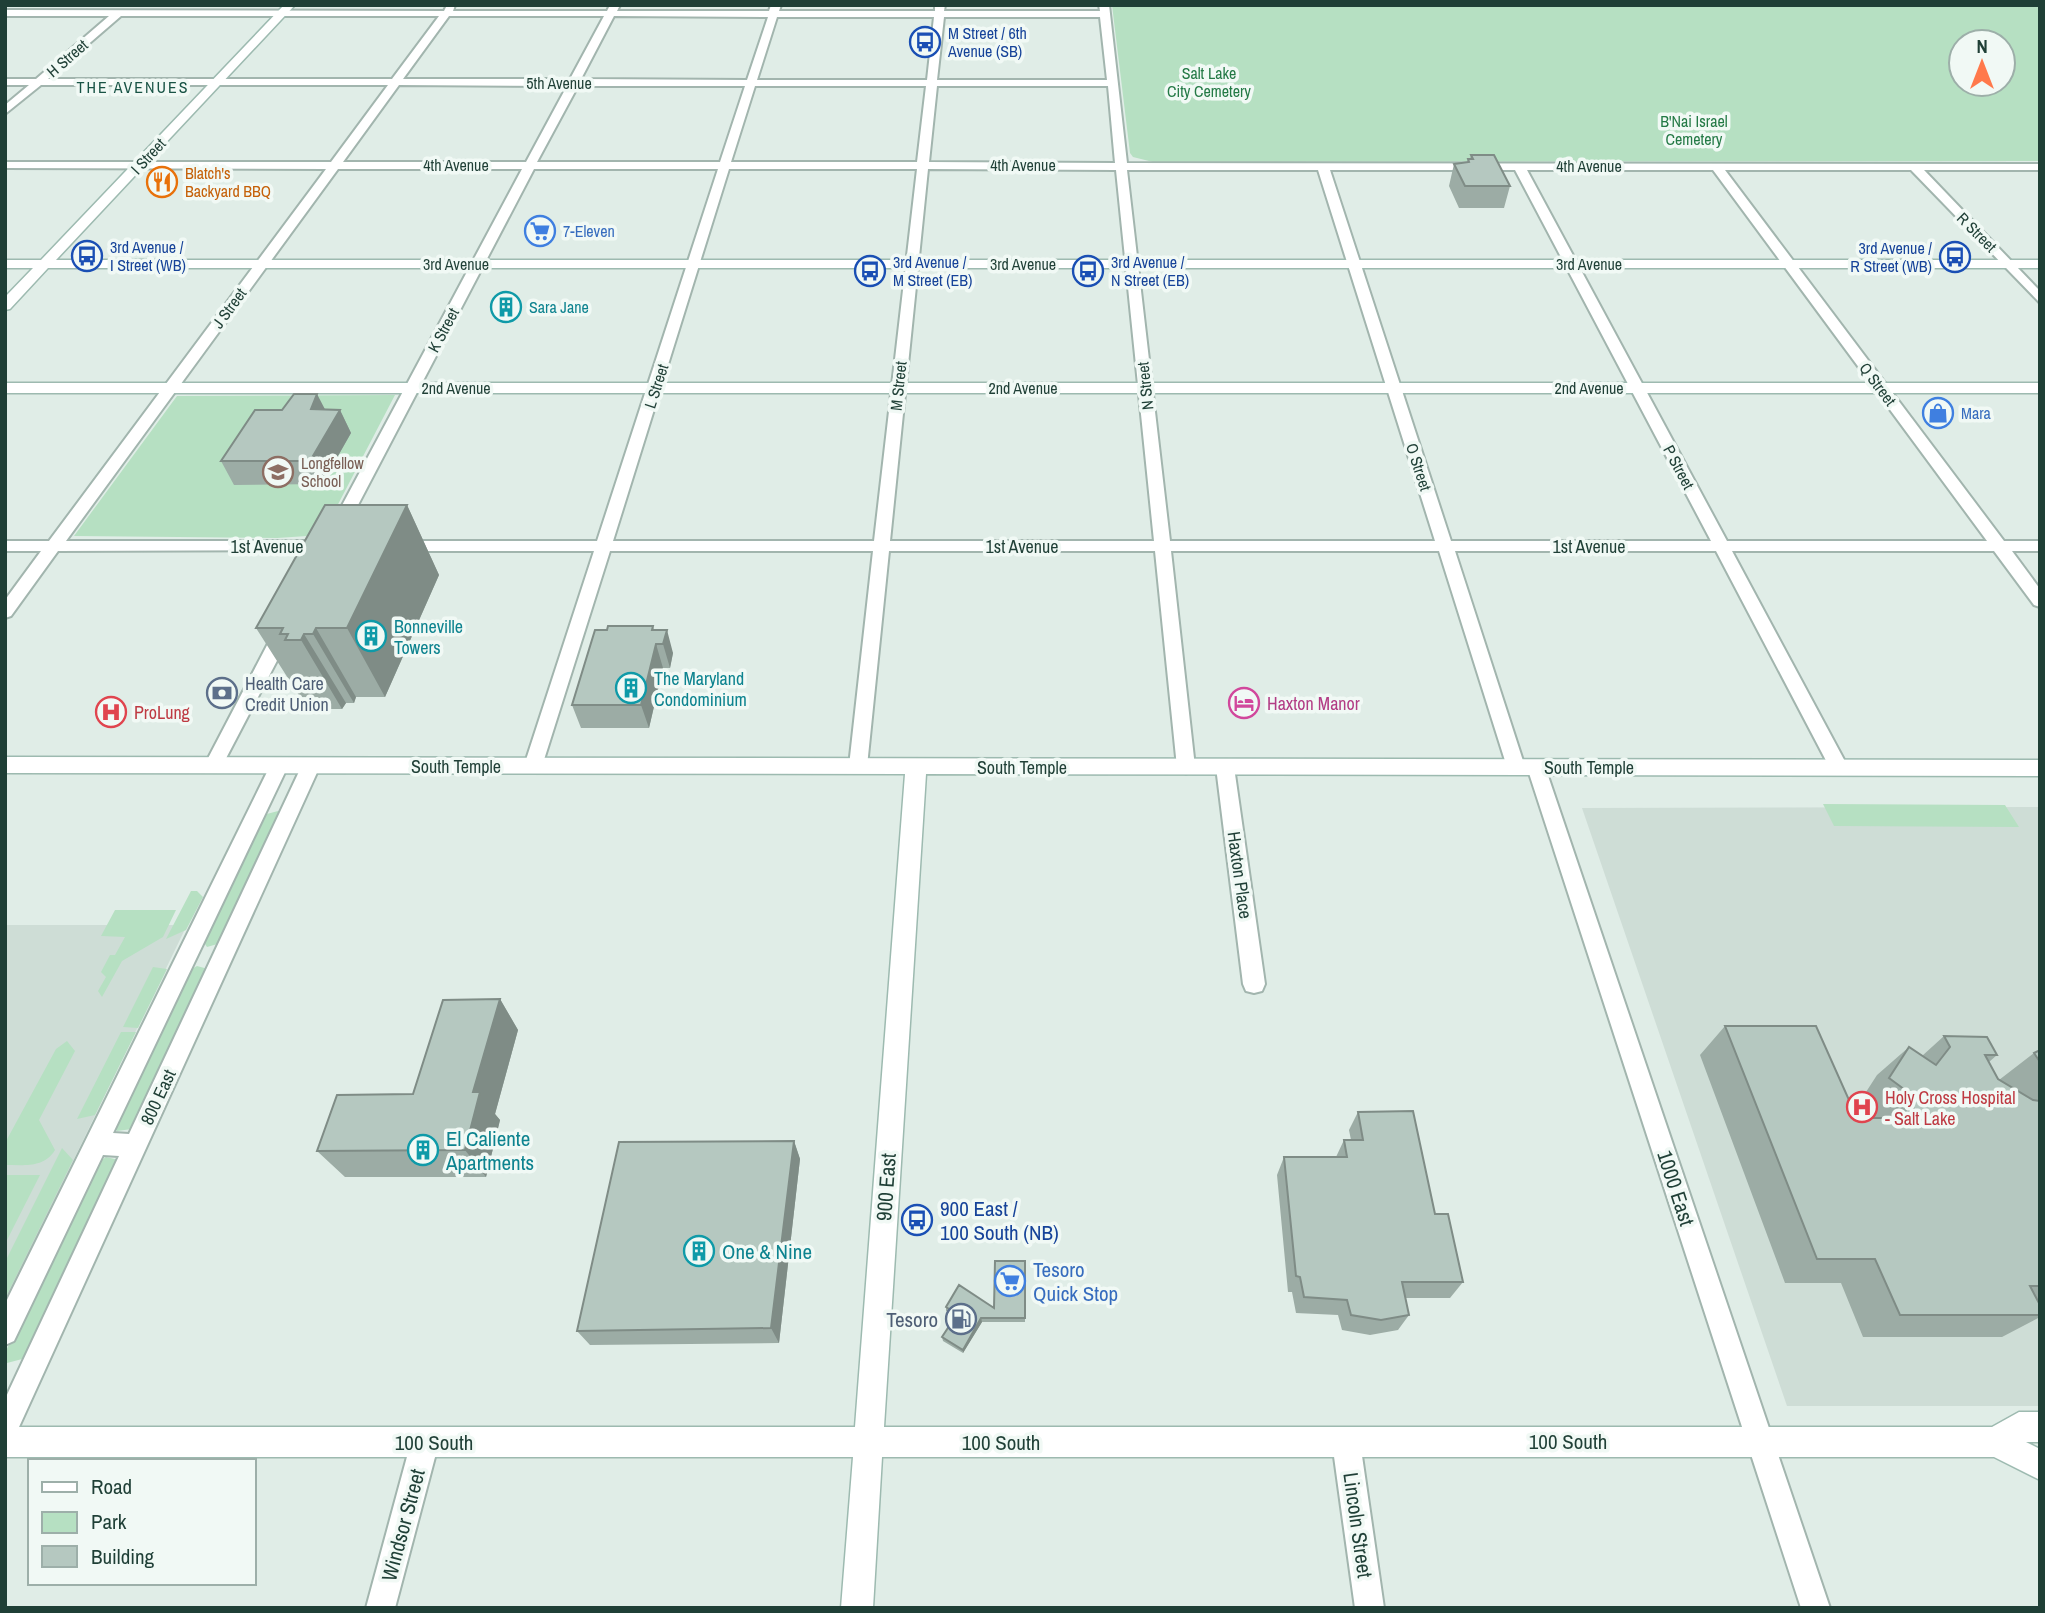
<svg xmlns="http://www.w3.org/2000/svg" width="2045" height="1613" font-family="'Archivo Narrow',sans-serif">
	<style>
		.built { fill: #ceddd6 }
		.green { fill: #b6e0c2; fill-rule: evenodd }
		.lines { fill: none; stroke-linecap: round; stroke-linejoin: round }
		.street-casing { stroke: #a2b5ae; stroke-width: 4 }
		.secondary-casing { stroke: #9dbab0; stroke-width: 3 }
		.street { fill: #fff; fill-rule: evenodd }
		.secondary { fill: #fff; fill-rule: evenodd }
		.wall { fill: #9caca5 }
		.shaded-wall { fill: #7f8c86 }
		.building { fill: #b5c8c0; stroke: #7f8c86; stroke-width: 2 }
		.labels { text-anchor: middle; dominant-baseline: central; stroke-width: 7; stroke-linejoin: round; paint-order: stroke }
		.far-transit-label { font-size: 16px; fill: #164399; stroke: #f1f9f5; text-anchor: start }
		.far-street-label { font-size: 16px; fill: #1f3f36; stroke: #f1f9f5 }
		.far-park-label { font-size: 16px; fill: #247a46; stroke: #f1f9f5 }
		.far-neighbourhood-label { font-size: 16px; letter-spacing: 2px; fill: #185345; stroke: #f1f9f5 }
		.far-food-label { font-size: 16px; fill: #c56008; stroke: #f1f9f5; text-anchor: start }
		.far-shop-label { font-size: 16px; fill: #366cbe; stroke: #f1f9f5; text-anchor: start }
		.far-culture-label { font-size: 16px; fill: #0d838f; stroke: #f1f9f5; text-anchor: start }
		.far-education-label { font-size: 16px; fill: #785e54; stroke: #f1f9f5; text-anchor: start }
		.street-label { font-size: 18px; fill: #1f3f36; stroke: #f1f9f5 }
		.culture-label { font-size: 18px; fill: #0d838f; stroke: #f1f9f5; text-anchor: start }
		.service-label { font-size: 18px; fill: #4e5e75; stroke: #f1f9f5; text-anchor: start }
		.hotel-label { font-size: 18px; fill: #b23c85; stroke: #f1f9f5; text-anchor: start }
		.health-label { font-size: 18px; fill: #be3a42; stroke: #f1f9f5; text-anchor: start }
		.near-culture-label { font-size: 21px; fill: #0d838f; stroke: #f1f9f5; text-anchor: start }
		.near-street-label { font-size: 21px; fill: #1f3f36; stroke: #f1f9f5 }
		.near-transit-label { font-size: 21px; fill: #164399; stroke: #f1f9f5; text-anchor: start }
		.near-shop-label { font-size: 21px; fill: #366cbe; stroke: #f1f9f5; text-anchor: start }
		.near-service-label { font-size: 21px; fill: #4e5e75; stroke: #f1f9f5; text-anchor: end }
	</style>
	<rect width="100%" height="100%" fill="#e0ede7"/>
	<path class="built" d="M2040,807V1406H1787L1582,808Z
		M5,925H187L5,1302Z"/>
	<path class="green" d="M1112,5H2040V161L1153,162L1133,157L1130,153ZM1961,42H2003V84H1961Z
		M395,395L322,535L277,538L74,536L177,396Z
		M1823,804L2005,805L2019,827L1834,826Z
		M278,811L281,814L221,943L207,947L203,941L263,815Z
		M191,891H197L203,897L186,930L166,939Z
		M115,910H176L163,937L122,961L102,997L98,991L106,977L101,972L110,955H115L125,937L101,936Z
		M197,966L208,969L132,1129L117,1131L115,1128L190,970Z
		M153,967L167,969L138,1028L123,1027Z
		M121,1032H136L95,1115L77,1119Z
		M67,1041L75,1051L39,1120L55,1150C44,1168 25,1165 5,1165V1143L56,1049Z
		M62,1148L73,1160L5,1299V1262Z
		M106,1157L119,1160L26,1358L7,1363L5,1353L95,1165Z
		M5,1175H40L5,1244Z"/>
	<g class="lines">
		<g class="street-casing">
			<path id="street" d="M447,5H455L453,11H607L610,5H620L617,11H769L771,5H781L779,11H935V5H945L944,11H1100L1099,5H1109L1127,163L2040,164V170H1924L2040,291V303L1911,170H1725L2004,541H2040V551H2012L2040,589V607L2034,605L1994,551H1732L1848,767L1839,774L1832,772L1716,551H1455L1525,767L1516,774L1507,767L1439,551H1171L1195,767L1186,774L1177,767L1155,551H889L867,766L858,773L849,766L873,551H610L542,766L533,773L524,766L594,551H402L394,546L402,541H597L718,169H534L347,526L339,531L331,526L522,169H338L66,541H326L334,546L332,550L58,551L11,616L5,618V600L41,551H5V541H49L326,169L5,168V162H331L388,85H41L5,114V105L29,85H5V79H36L109,16H5V10L444,11ZM121,16H439L392,79H48ZM449,16H604L570,79H403ZM614,16L768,17L747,80L581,79ZM777,17H934L927,80H757ZM944,17H1100L1107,80H937ZM399,85L567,86L526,162H343ZM578,86H745L720,162H537ZM755,86H926L917,162H731ZM937,86H1108L1115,163L929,162ZM729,169H917L874,541H613ZM928,169L1116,170L1154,541H890ZM1127,170H1318L1435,541H1170ZM1330,170H1515L1711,541H1451ZM1527,170H1713L1987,541H1727Z
				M284,624L293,630L222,766L220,771H206L204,766L275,630Z
				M279,759L288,766L113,1133L129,1134L304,761L311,759L320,766L14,1438L5,1442V1399L119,1156L103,1155L14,1341L5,1345V1304L270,766Z
				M1225,760L1234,767L1265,984L1262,991L1254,993L1246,991L1243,984L1216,767Z
				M1536,760L1545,767L1830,1608H1801L1527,767Z
				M425,1428L435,1432L439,1442L395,1608H366L411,1442L415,1432Z
				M1346,1428L1356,1432L1360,1442L1384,1608H1355L1332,1442L1336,1432Z"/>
		</g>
		<g class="secondary-casing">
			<path id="secondary" d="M284,5H295L56,260H2040V268H48L10,309L5,310V297L33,268H5V260H41Z
				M5,383H2040V393H5Z
				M5,757L2040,760V776L926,774L884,1427H1992L2019,1412H2040V1442H2026L2040,1449V1480L1994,1457H882L873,1608H841L853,1457H5V1427H855L905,774L5,773Z"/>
		</g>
		<use href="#street" class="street"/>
		<use href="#secondary" class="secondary"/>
	</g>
	<path class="wall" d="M1471,155L1510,186L1504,208H1459L1449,186L1454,164L1467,162L1468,159H1470Z
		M325,410H340L351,433L322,484L234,485L221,461Z
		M407,505L439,575L385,697H356L354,703H346L342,709H327L318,697H300L256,628Z
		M653,626L654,630L673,653L670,668H663L649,728H581L572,705L607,630Z
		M500,999L518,1030L495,1114L500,1120L486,1177H345L317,1151L413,1094Z
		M1725,1026L1857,1118H1873L1857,1106L1877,1075L1909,1047L1922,1056L1944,1036L1997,1055L1989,1062L1999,1080L2034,1053L2040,1050V1317L2002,1337H1863L1841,1283H1785L1700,1055Z
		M1358,1112L1435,1214L1463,1282L1450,1298H1405L1409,1315L1398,1330L1370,1335L1342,1330L1338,1315L1296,1313L1292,1292H1288L1277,1175L1284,1157H1336L1344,1140H1351L1349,1130Z
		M794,1141L800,1159L779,1343L590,1345L577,1331Z
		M1025,1261V1322H982L963,1353L943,1341L942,1337L955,1316L946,1311V1307L994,1308Z"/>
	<path class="shaded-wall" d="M317,394L329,417L311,409Z
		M340,410L351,433L322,484L310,461Z
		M407,505L439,575L385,697L347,628Z
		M316,628L356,697L354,703L313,634Z
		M667,630L673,653L670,668L663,644Z
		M304,634L346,703L342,709L301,640Z
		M656,644L663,668L649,728L641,705Z
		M500,999L518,1030L495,1114L500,1120L486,1177L465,1150L473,1092Z
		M794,1141L800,1159L779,1343L771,1328Z
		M981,1318L982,1322L963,1353V1350Z"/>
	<path class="building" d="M1471,155H1494L1510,186H1465L1454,164L1469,162L1468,159H1473Z
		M294,394H317L311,409L340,410L310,461H221L255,410H282Z
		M325,505H407L347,628H316L313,634H304L301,640H285L288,634H280L283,628H256Z
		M608,626H653L652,630H667L663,644H656L641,705H572L595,630H607Z
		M500,999L473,1092H480L465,1150L317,1151L337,1095L413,1094L443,1000Z
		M1725,1026H1816L1857,1118H1918L1911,1103L1916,1098L1889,1078L1909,1047L1936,1065L1950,1047L1944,1036L1987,1037L1997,1055H1985L1998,1079L2033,1100L2040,1101V1286H2030L2040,1305V1315H1900L1875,1259H1817Z
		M2040,1050V1062L2034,1053Z
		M1413,1111L1435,1214H1448L1463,1282H1402L1409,1315L1381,1320L1351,1315L1347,1300L1304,1297L1300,1277L1296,1276L1284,1157H1347L1344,1140H1363L1358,1112Z
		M794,1141L771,1328L577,1331L619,1142Z
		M995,1261H1025V1318H981L963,1350L942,1337L957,1314L946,1307L959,1285L994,1308Z"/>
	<defs>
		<g id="bus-ring" transform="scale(1.575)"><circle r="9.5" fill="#f1f9f5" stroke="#1a4fb4" stroke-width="1.5"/><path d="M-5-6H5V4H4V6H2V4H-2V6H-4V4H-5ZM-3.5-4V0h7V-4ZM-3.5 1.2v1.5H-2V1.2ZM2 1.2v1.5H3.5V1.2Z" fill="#1a4fb4"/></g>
		<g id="restaurant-ring" transform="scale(1.575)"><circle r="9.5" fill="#f1f9f5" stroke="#e8710a" stroke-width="1.5"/><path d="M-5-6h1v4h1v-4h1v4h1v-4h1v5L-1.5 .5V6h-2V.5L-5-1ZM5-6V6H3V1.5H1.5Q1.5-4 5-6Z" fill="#e8710a"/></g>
		<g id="supermarket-ring" transform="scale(1.575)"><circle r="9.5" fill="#f1f9f5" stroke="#3f7fe0" stroke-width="1.5"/><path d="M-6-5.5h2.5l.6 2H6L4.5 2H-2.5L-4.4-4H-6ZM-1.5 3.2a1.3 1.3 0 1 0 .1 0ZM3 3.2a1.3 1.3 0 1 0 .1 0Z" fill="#3f7fe0"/></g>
		<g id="building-ring" transform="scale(1.575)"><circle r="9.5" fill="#f1f9f5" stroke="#0f9aa8" stroke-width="1.5"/><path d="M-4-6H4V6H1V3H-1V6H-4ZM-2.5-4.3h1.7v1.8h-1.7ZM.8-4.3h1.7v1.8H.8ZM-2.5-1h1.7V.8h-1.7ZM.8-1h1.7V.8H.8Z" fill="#0f9aa8"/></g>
		<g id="shop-ring" transform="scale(1.575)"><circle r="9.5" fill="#f1f9f5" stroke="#3f7fe0" stroke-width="1.5"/><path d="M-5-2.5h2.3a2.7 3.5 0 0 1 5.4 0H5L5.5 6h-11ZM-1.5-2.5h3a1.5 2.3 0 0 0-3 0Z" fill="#3f7fe0"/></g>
		<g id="school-ring" transform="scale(1.575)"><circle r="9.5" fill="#f1f9f5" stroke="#8d6e63" stroke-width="1.5"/><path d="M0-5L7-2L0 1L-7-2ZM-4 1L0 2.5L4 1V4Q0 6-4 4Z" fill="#8d6e63"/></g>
		<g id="bank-ring" transform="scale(1.575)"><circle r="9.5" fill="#f1f9f5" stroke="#5c6f8a" stroke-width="1.5"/><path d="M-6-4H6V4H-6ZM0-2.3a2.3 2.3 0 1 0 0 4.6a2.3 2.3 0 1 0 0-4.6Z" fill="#5c6f8a"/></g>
		<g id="hotel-ring" transform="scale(1.575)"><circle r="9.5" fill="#f1f9f5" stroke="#d1479c" stroke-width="1.5"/><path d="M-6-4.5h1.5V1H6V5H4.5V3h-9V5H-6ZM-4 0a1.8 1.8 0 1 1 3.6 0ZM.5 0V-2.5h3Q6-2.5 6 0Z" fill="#d1479c"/></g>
		<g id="hospital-ring" transform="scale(1.575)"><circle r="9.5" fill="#f1f9f5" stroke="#e0444e" stroke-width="1.5"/><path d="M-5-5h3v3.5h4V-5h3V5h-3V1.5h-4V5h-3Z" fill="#e0444e"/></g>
		<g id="fuel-ring" transform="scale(1.575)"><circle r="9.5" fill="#f1f9f5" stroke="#5c6f8a" stroke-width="1.5"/><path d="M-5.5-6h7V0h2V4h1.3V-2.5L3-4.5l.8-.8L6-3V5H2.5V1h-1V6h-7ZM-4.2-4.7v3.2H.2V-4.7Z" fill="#5c6f8a"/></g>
	</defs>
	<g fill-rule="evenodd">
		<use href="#bus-ring" x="925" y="42"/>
		<use href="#restaurant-ring" x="162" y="182"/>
		<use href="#supermarket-ring" x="540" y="231"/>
		<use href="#bus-ring" x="87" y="256"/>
		<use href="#bus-ring" x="1955" y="257"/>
		<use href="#bus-ring" x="870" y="271"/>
		<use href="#bus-ring" x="1088" y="271"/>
		<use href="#building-ring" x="506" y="307"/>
		<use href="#shop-ring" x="1938" y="413"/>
		<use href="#school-ring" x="278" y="472"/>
		<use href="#building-ring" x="371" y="636"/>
		<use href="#building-ring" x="631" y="688"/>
		<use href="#bank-ring" x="222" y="693"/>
		<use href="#hotel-ring" x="1244" y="703"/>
		<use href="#hospital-ring" x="111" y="712"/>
		<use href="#hospital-ring" x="1862" y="1107"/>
		<use href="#building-ring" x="423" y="1150"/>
		<use href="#bus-ring" x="917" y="1220"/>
		<use href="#building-ring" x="699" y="1251"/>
		<use href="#supermarket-ring" x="1010" y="1281"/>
		<use href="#fuel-ring" x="961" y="1319"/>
	</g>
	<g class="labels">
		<g class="far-transit-label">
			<text x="948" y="33">M Street / 6th<tspan x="948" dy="18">Avenue (SB)</tspan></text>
			<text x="110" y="247">3rd Avenue /<tspan x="110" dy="18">I Street (WB)</tspan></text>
			<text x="1932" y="248" text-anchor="end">3rd Avenue /<tspan x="1932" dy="18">R Street (WB)</tspan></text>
			<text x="893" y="262">3rd Avenue /<tspan x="893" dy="18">M Street (EB)</tspan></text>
			<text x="1111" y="262">3rd Avenue /<tspan x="1111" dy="18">N Street (EB)</tspan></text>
		</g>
		<g class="far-street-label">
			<text transform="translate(67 58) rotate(-41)">H Street</text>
			<text x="559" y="83">5th Avenue</text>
			<text transform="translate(148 156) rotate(-47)">I Street</text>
			<text x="456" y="165">4th Avenue</text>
			<text x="1023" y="165">4th Avenue</text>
			<text x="1589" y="166">4th Avenue</text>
			<text transform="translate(1977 232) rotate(45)">R Street</text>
			<text x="456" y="264">3rd Avenue</text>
			<text x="1023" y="264">3rd Avenue</text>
			<text x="1589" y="264">3rd Avenue</text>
			<text transform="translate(229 308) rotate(-54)">J Street</text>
			<text transform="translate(443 330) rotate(-62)">K Street</text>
			<text transform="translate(1878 384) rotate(53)">Q Street</text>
			<text transform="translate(656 386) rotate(-72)">L Street</text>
			<text transform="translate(898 386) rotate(-84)">M Street</text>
			<text transform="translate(1145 386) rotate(-96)">N Street</text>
			<text x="456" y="388">2nd Avenue</text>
			<text x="1023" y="388">2nd Avenue</text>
			<text x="1589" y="388">2nd Avenue</text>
			<text transform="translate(1419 467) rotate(72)">O Street</text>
			<text transform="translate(1679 467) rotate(62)">P Street</text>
		</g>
		<g class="far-park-label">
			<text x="1209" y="73">Salt Lake<tspan x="1209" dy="18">City Cemetery</tspan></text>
			<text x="1694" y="121">B'Nai Israel<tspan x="1694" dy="18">Cemetery</tspan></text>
		</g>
		<g class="far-neighbourhood-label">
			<text x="133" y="87">THE AVENUES</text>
		</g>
		<g class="far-food-label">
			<text x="185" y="173">Blatch's<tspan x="185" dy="18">Backyard BBQ</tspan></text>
		</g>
		<g class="far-shop-label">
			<text x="563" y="231">7-Eleven</text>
			<text x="1961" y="413">Mara</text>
		</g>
		<g class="far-culture-label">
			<text x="529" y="307">Sara Jane</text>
		</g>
		<g class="far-education-label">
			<text x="301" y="463">Longfellow<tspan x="301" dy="18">School</tspan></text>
		</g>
		<g class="street-label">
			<text x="267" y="546">1st Avenue</text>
			<text x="1022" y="546">1st Avenue</text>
			<text x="1589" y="546">1st Avenue</text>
			<text x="456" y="766">South Temple</text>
			<text x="1022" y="767">South Temple</text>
			<text x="1589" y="767">South Temple</text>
			<text transform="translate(1240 875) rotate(82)">Haxton Place</text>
			<text transform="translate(158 1097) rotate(-65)">800 East</text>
		</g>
		<g class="culture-label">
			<text x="394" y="626">Bonneville<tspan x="394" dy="21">Towers</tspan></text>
			<text x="654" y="678">The Maryland<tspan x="654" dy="21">Condominium</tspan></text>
		</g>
		<g class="service-label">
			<text x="245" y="683">Health Care<tspan x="245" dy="21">Credit Union</tspan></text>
		</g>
		<g class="hotel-label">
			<text x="1267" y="703">Haxton Manor</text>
		</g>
		<g class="health-label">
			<text x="134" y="712">ProLung</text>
			<text x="1885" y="1097">Holy Cross Hospital<tspan x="1885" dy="21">- Salt Lake</tspan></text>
		</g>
		<g class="near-culture-label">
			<text x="446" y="1138">El Caliente<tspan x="446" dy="24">Apartments</tspan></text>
			<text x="722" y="1251">One &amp; Nine</text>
		</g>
		<g class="near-street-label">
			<text transform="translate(886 1187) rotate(-86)">900 East</text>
			<text transform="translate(1676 1188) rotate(72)">1000 East</text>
			<text x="1568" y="1441">100 South</text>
			<text x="434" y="1442">100 South</text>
			<text x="1001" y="1442">100 South</text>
			<text transform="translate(403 1525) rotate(-75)">Windsor Street</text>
			<text transform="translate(1358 1525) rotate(82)">Lincoln Street</text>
		</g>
		<g class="near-transit-label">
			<text x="940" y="1208">900 East /<tspan x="940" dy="24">100 South (NB)</tspan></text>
		</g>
		<g class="near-shop-label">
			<text x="1033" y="1269">Tesoro<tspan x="1033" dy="24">Quick Stop</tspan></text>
		</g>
		<g class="near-service-label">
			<text x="938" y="1319">Tesoro</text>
		</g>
	</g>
	<rect width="2045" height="1613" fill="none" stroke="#1f3f36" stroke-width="14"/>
	<rect x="28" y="1459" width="228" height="126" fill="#f1f9f5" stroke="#9dafa9" stroke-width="2"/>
	<rect x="42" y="1482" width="35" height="10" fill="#ffffff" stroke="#9dafa9" stroke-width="2"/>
	<text x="91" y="1494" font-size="21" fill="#1f3f36">Road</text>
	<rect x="42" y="1512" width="35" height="21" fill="#b6e0c2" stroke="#9dafa9" stroke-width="2"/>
	<text x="91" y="1529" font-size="21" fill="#1f3f36">Park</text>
	<rect x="42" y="1546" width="35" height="21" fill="#b5c8c0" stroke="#9dafa9" stroke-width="2"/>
	<text x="91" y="1564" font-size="21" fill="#1f3f36">Building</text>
	<g transform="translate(1982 63)"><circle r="33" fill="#f1f9f5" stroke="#9dafa9" stroke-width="2"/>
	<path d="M0-5L12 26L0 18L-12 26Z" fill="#ff794b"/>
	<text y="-10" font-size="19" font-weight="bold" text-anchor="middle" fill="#1f3f36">N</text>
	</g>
</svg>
